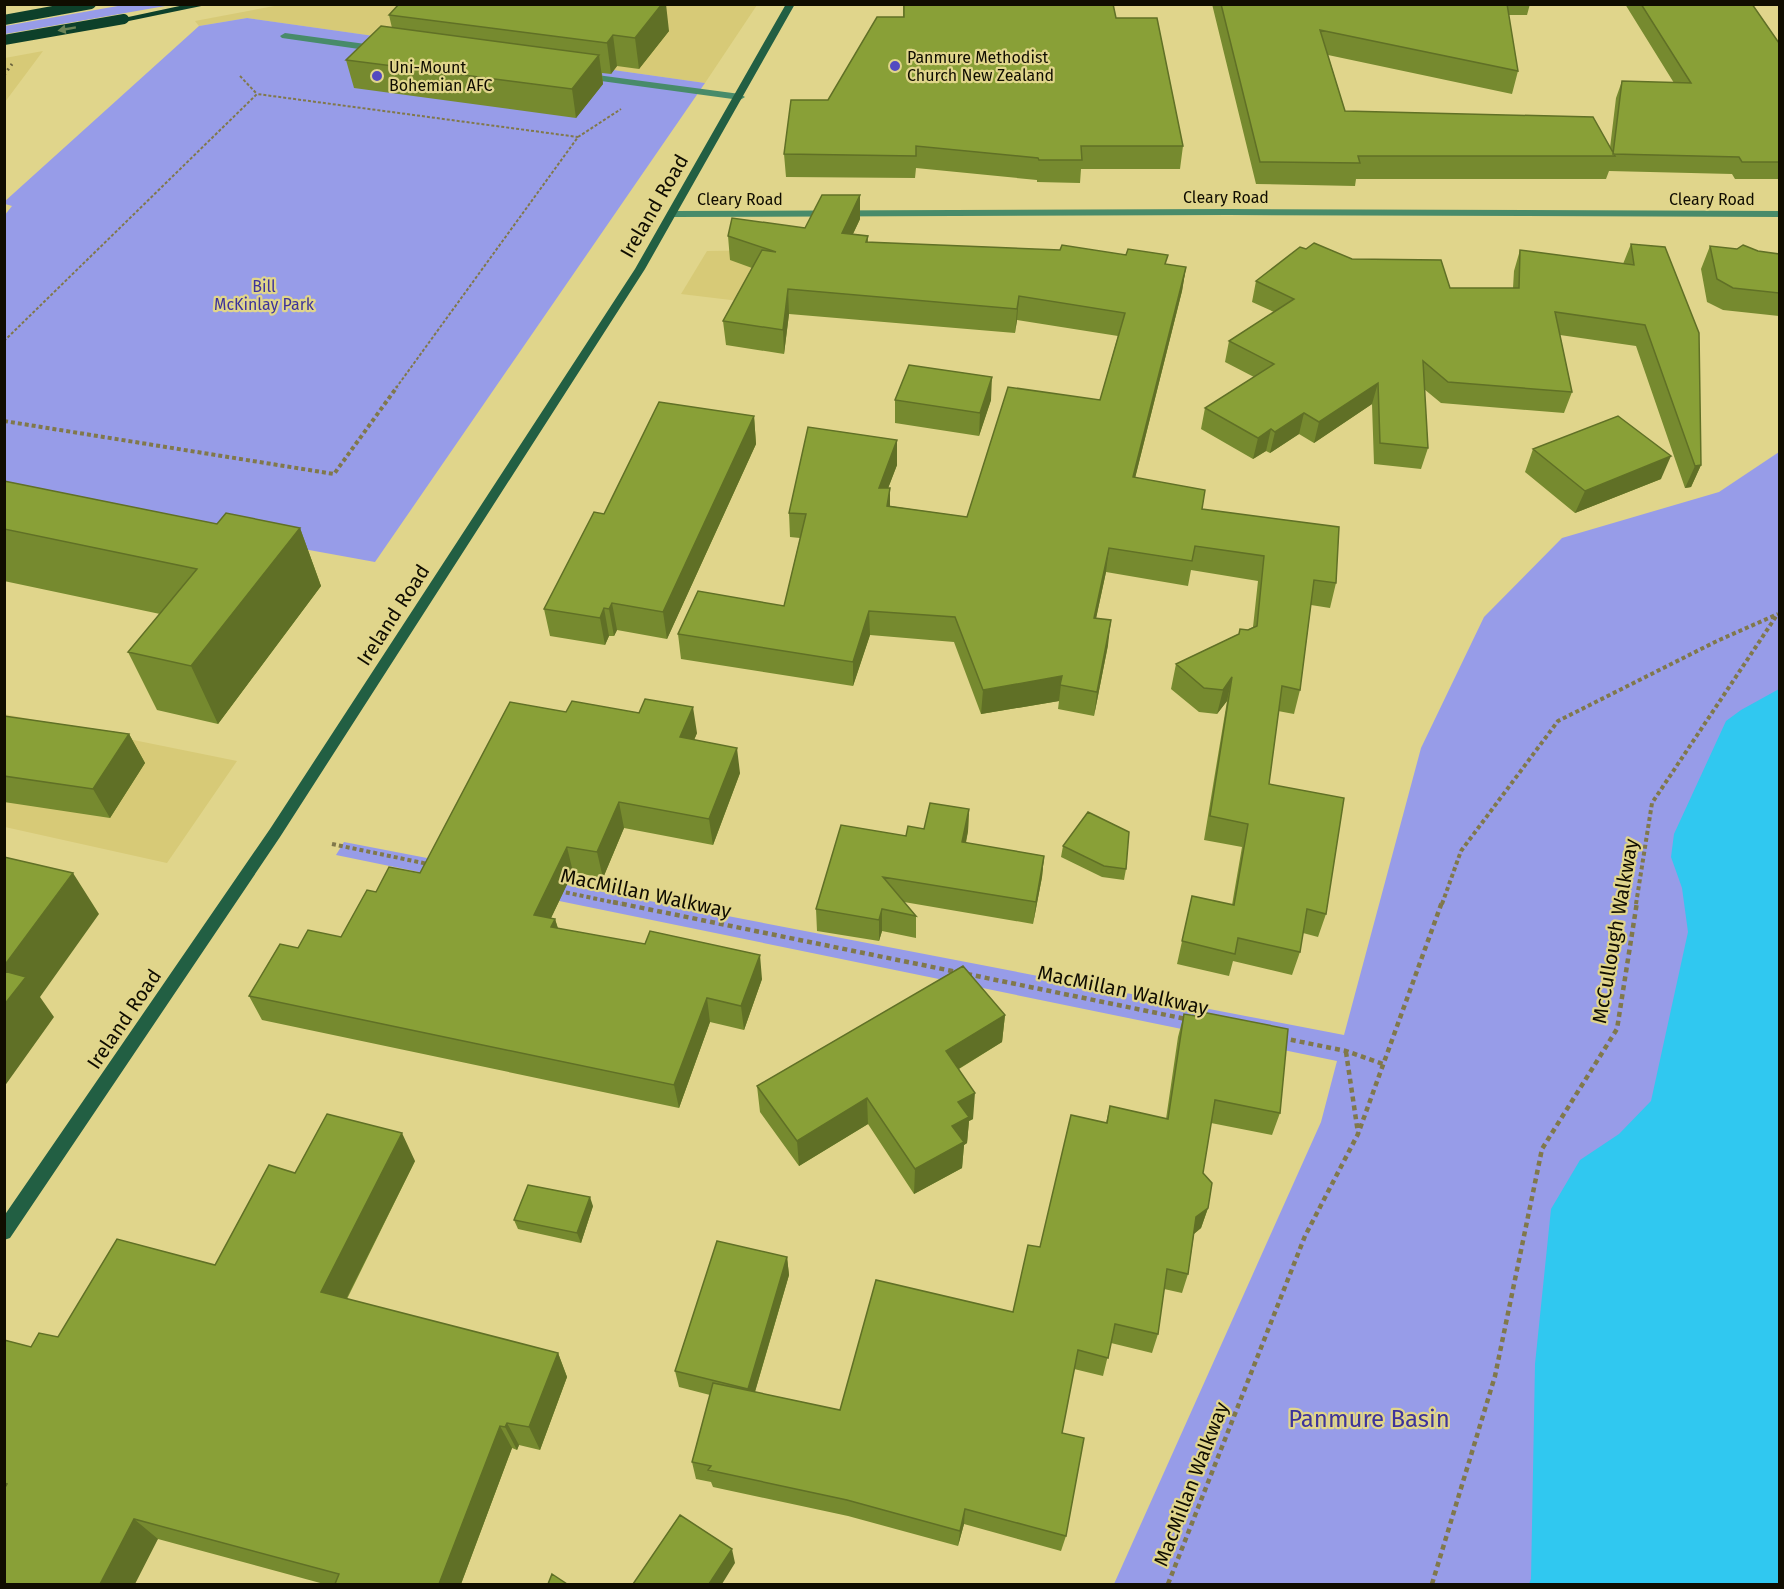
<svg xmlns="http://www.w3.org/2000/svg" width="1784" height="1589" font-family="'Fira Sans',sans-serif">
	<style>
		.built { fill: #d7ca77 }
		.green { fill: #979ce8 }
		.water { fill: #30c8f0 }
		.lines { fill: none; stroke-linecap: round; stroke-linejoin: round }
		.path-far2 { stroke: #80784b; stroke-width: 2; stroke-dasharray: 3 2; stroke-linecap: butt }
		.path-far1 { stroke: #80784b; stroke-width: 4; stroke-dasharray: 4 3; stroke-linecap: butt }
		.path { stroke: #80784b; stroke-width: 4.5; stroke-dasharray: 5 4; stroke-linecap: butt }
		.lane { fill: #488b6a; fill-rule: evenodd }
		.street { fill: #488b6a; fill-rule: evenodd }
		.secondary { fill: #225f43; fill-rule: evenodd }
		.primary { fill: #0d402a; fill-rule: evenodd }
		.rail { stroke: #69623b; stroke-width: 3; stroke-dasharray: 2 4; stroke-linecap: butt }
		.primary-bridge { stroke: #0d402a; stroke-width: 10 }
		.wall { fill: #768a2f }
		.shaded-wall { fill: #607026 }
		.building { fill: #89a037; stroke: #607026; stroke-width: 1.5 }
		.oneway { fill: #6c8356 }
		.poi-dot { fill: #534ac1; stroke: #e0d58b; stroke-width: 2 }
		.labels { text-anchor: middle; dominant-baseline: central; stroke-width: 4.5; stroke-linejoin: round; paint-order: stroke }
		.far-poi-label { font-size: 16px; fill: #100d00; stroke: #e0d58b; text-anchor: start }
		.far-street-label { font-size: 16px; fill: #100d00; stroke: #e0d58b }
		.far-park-label { font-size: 16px; fill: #3d339a; stroke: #e0d58b }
		.street-label { font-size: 20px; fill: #100d00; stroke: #e0d58b }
		.near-park-label { font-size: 24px; fill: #3d339a; stroke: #e0d58b }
	</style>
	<rect width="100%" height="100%" fill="#e0d58b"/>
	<path class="built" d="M285,4L757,5L705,83L247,18L199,26L195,21Z
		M43,51L5,102V58Z
		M903,248L880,318L681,294L707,251Z
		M5,714L237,761L167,863L5,827Z"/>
	<path class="green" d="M129,4L171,5L5,34V26Z
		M247,18L705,83L375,562L5,495L4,216L12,206L5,204L4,202L199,26Z
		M1779,452V1584H1114L1321,1122L1337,1061L336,855L344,842L1344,1035L1421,748L1484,617L1562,538L1719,492Z"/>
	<path class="water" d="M1779,689V1584H1529L1531,1579L1535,1364L1551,1209L1580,1160L1619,1134L1651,1101L1688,932L1682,888L1671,857L1674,834L1726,721L1741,710Z"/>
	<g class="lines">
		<path class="path-far2" d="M240,76L257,94
			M4,341L257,94L578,137
			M396,388L578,137L621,109"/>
		<path class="path-far1" d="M4,421L334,474L397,387
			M332,844L428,864
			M559,891L621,904
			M1442,904L1461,851L1558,721L1717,641L1778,614
			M1636,904L1652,803L1777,615"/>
		<path class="path" d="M613,902L957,972
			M967,974L1186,1019
			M1282,1038L1346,1051L1383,1064
			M1346,1052L1358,1133
			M1168,1584L1305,1236L1358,1134L1442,902
			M1432,1584L1495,1376L1542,1149L1617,1029L1637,902"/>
		<path class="lane" d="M285,33L380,46L385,49L380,52L282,38L280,36Z
			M582,73L740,94L745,97L740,100L579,78L577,76Z"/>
		<path class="street" d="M1228,209L1780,211V217L1228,215L673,217L668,214L673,211Z"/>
		<path class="secondary" d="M786,4H795L645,269L280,837L10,1238L4,1240V1216L270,829L635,269Z"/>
		<path class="primary" d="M189,4H211L124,22L119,19Z"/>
		<path class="rail" d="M4,75L12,64"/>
		<path class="primary-bridge" d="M4,20L91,4
			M4,40L124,19"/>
	</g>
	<path class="wall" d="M903,4H1113L1116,18L1183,146L1180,169H1081L1080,183L1037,182V180L916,168L915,178L786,177L784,154L828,100L903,17Z
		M1212,4H1530L1527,15H1508L1518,71L1512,94L1328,55L1345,111L1610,148L1616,98L1622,81L1674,83L1625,4H1752L1779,43V179H1735L1732,174L1609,171L1606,179H1356L1355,186L1256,184Z
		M389,15L669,31L639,69L617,66L611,74L602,73L603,84L576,118L354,88L346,60L392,28Z
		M860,195V219L853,234L868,236V242L1166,265L1186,267L1182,291L1135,478L1202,509L1336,583L1330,608L1311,605L1300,690L1294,714L1278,711L1269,784L1326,914L1318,937L1303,933L1300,952L1292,975L1233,961L1229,976L1177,964L1192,896L1232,905L1242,847L1204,840L1227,701L1217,714L1199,712L1171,689L1176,664L1253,627L1258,581L1191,570L1188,586L1106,572L1096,618L1108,645L1094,716L1058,709L1059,701L981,714L954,642L870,635L853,686L681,659L678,634L784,606L800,538L790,537L789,513L897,440V465L888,488L890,506L967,517L1100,400L1118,336L1017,320L1015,333L789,314L784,354L726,345L723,321L752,268L730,260L728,236L805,228Z
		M1631,244L1701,465L1691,487L1685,488L1636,346L1560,335L1572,392L1564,413L1441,403L1424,389L1428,448L1421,469L1374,464L1372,404L1314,443L1299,434L1270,453L1266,451L1253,459L1201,429L1205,408L1254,377L1225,362L1229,341L1274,312L1252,302L1256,281L1306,249L1352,259L1450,288H1513L1514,271L1520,250L1623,264Z
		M1710,246L1779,254V316L1723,310L1707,302L1701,269Z
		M895,400H991L979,436L895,423Z
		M754,416L756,444L667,639L617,630L614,636H609L605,645L550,636L544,609L604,514Z
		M1533,449L1661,479L1575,513L1525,472Z
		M4,481L217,524L300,528L321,586L218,724L157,710L128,652L160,614L4,581Z
		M566,712L697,733L694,740L740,773L713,845L624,828L603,878L573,872L551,918L555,919L558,928L762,979L744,1030L710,1022L679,1108L262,1020L249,996L298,948L341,937L376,892L420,873Z
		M4,716L129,734L145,763L110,818L4,802Z
		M969,809L968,831L966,843L1044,856L1042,877L1033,924L904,902L916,916V938L882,931L879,941L817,931L816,909L906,836Z
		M1063,846L1126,869L1124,880L1102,877L1061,857Z
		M1202,1012L1280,1113L1272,1135L1211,1123L1203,1173L1208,1208L1201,1228L1194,1234L1188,1274L1182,1293L1164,1289L1158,1334L1152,1353L1111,1343L1103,1376L1074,1369L1062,1433L1066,1536L1061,1551L964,1524L958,1546L848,1516L713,1487L711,1482L696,1479L692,1462L710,1395L679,1387L675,1371L787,1257L789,1275L755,1392L840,1410L1013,1312L1040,1247L1106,1123L1110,1106L1166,1119L1178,1037L1184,1014L1200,1017Z
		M1005,1015L1002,1042L959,1069L973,1119L969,1121L967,1143L964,1145L962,1168L914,1194L868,1124L799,1166L760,1112L757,1086Z
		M415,1161L347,1299L558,1353L567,1377L540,1450L519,1445L517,1450L512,1448L461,1584H324L158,1539L4,1584V1340L31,1347L58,1337L215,1265L295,1173Z
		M593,1206L581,1243L518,1229L514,1220Z"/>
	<path class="shaded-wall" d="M662,4H666L669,31L639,69L635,38Z
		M613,35L617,66L611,74L607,43Z
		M599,55L603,84L576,118L572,89Z
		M860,195V219L842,257V233Z
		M1186,267L1182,291L1129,502L1133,477Z
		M788,289L789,314L784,354L783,330Z
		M1019,296L1017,320L1015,333L1017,309Z
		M992,377L991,400L979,436L980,413Z
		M1378,383L1372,404L1314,443L1319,422Z
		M1304,413L1299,434L1270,453L1275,432Z
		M754,416L756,444L667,639L663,612Z
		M1271,429L1266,451L1253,459L1258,438Z
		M897,440V465L879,512V488Z
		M1671,456L1661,479L1575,513L1585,491Z
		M1701,465L1691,487L1685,488L1695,466Z
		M890,488V513L887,506Z
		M300,528L321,586L218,724L191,666Z
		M1109,548L1106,572L1091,642L1094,618Z
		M612,603L617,630L614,636L609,609Z
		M604,608L609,636L605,645L600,618Z
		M869,611L870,635L853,686V662Z
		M1111,620L1108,645L1094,716L1097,692Z
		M1062,676L1059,701L981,714L983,690Z
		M1232,677L1227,701L1217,714L1223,690Z
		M693,707L697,733L684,763L680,737Z
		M129,734L145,763L110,818L93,789Z
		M737,748L740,773L713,845L709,819Z
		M619,802L624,828L603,878L597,852Z
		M969,809L968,831L961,864L962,842Z
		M567,847L573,872L541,939L534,915Z
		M1044,856L1042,877L1033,924L1036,902Z
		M73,873L99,914L40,997L54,1017L4,1087V966Z
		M882,909V931L879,941V920Z
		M555,919L562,943L551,927Z
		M760,955L762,979L744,1030L741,1006Z
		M707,998L710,1022L679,1108L674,1085Z
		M1005,1015L1002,1042L945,1077L946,1051Z
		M975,1093L973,1119L969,1121L967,1143L964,1145L962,1168L914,1194L915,1169L952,1126L958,1102Z
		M867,1098L868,1124L799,1166L797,1141Z
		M402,1133L415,1161L337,1317L321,1292Z
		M590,1197L593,1206L581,1243L577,1233Z
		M1208,1208L1201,1228L1190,1237L1196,1217Z
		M787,1257L789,1275L751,1405L748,1389Z
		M558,1353L567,1377L540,1450L529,1427Z
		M507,1423L519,1445L517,1450L505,1427Z
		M500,1426L512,1448L461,1584H439Z
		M965,1509L964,1524L958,1546L960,1531Z
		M134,1519L158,1539L135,1584H100Z
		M732,1549L735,1563L722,1584H709Z"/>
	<path class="building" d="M399,4H662L635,38L613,35L607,43L389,15Z
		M904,4H1113L1116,18H1157L1183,146H1081L1082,160H1039L1038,158L916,146V156L784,154L791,100H828L877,17H904Z
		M1221,4H1507L1518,71L1320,30L1345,111L1593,117L1615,156H1358L1360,163L1260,162Z
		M1641,4H1752L1779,43V162H1742L1739,157L1613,154L1622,81L1691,83Z
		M381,26L599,55L572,89L346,60Z
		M822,195H860L842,233L868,236L866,242L1060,250L1062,245L1126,255L1128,249L1168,255L1165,264L1186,267L1133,477L1205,490L1202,509L1339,527L1336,583L1314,580L1300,690L1282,686L1269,784L1344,798L1326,914L1307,909L1300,952L1238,938L1235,954L1182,941L1192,896L1234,905L1248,824L1210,816L1232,677L1223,690L1204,688L1176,664L1239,634L1240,629L1248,630L1257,626L1264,556L1195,546L1192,561L1109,548L1094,618L1111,620L1097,692L1060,685L1062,676L983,690L955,617L869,611L853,662L678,634L698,591L784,606L806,514L789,513L808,427L897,440L879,488H890L887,506L967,517L1008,387L1100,400L1125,313L1019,296L1017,309L788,289L783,330L723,321L762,250L776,252L728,236L732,218L805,228Z
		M1314,243L1352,259L1441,260L1450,288H1519L1520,250L1634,265L1631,244L1665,247L1699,333L1701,465L1695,466L1645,325L1555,312L1572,392L1448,382L1423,361L1428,448L1380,443L1378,383L1319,422L1304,413L1275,432L1271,429L1258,438L1205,408L1274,364L1229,341L1294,299L1256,281L1300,247L1306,249Z
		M1743,245L1758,251L1779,254V293L1733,288L1717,279L1710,246L1737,249Z
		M909,365L992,377L980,413L895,400Z
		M659,402L754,416L663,612L612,603L609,609L604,608L600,618L544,609L594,512L604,514Z
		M1618,416L1671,456L1585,491L1533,449Z
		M4,481L217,524L226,513L300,528L191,666L128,652L197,569L4,529Z
		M645,699L693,707L680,737L737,748L709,819L619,802L597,852L567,847L534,915L555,919L551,927L645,944L650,931L760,955L741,1006L707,998L674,1085L249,996L280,944L298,948L308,930L341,937L367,890L376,892L389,867L420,873L510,702L566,712L572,701L639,713Z
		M4,716L129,734L93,789L4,776Z
		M930,803L969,809L962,842L1044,856L1036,902L883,877L916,916L882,909L879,920L816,909L841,825L906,836L908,826L924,829Z
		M1088,812L1129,832L1126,869L1104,866L1063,846Z
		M4,857L73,873L4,966Z
		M963,966L1005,1015L946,1051L975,1093L958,1102L969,1117L952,1126L964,1142L915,1169L867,1098L797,1141L757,1086Z
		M4,971L26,977L4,1005Z
		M1202,1012L1288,1029L1280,1113L1215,1100L1203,1173L1212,1183L1208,1208L1196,1217L1188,1274L1167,1269L1158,1334L1115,1324L1108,1358L1078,1350L1062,1433L1084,1438L1066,1536L965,1509L960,1531L847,1500L708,1470L711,1466L692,1462L713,1383L840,1410L876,1280L1013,1312L1028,1245L1040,1247L1071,1115L1107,1123L1110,1106L1168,1119L1184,1014L1201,1017Z
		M327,1114L402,1133L321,1292L558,1353L529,1427L507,1423L505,1427L500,1426L439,1584H335L339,1574L134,1519L100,1584H4V1489L7,1484L4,1483V1340L31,1347L39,1333L58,1337L117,1239L215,1265L269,1165L295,1173Z
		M528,1185L590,1197L577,1233L514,1220Z
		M717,1241L787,1257L748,1389L675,1371Z
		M680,1515L732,1549L709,1584H633Z
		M552,1574L567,1584H548Z"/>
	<defs><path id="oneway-solid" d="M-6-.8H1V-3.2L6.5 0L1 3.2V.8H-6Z" transform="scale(1.5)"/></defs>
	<use class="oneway" href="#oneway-solid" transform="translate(67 29) rotate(170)"/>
	<g class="poi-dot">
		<circle cx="895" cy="66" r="6"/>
		<circle cx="377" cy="76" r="6"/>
	</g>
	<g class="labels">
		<g class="far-poi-label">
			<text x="907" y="57">Panmure Methodist<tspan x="907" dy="18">Church New Zealand</tspan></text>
			<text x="389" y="67">Uni-Mount<tspan x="389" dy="18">Bohemian AFC</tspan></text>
		</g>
		<g class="far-street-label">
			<text x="1226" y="197">Cleary Road</text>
			<text x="740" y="199">Cleary Road</text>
			<text x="1712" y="199">Cleary Road</text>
		</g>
		<g class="far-park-label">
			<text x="264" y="286">Bill<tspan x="264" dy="18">McKinlay Park</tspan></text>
		</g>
		<g class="street-label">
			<text transform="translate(654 206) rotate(-60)">Ireland Road</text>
			<text transform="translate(393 615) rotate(-57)">Ireland Road</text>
			<text transform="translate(646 893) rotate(12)">MacMillan Walkway</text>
			<text transform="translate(1615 931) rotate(-80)">McCullough Walkway</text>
			<text transform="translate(1123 990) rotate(12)">MacMillan Walkway</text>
			<text transform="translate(124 1019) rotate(-56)">Ireland Road</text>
			<text transform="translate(1191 1484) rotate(-69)">MacMillan Walkway</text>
		</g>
		<g class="near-park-label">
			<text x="1369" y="1419">Panmure Basin</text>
		</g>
	</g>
	<rect width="1784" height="1589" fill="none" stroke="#100d00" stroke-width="12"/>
</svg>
